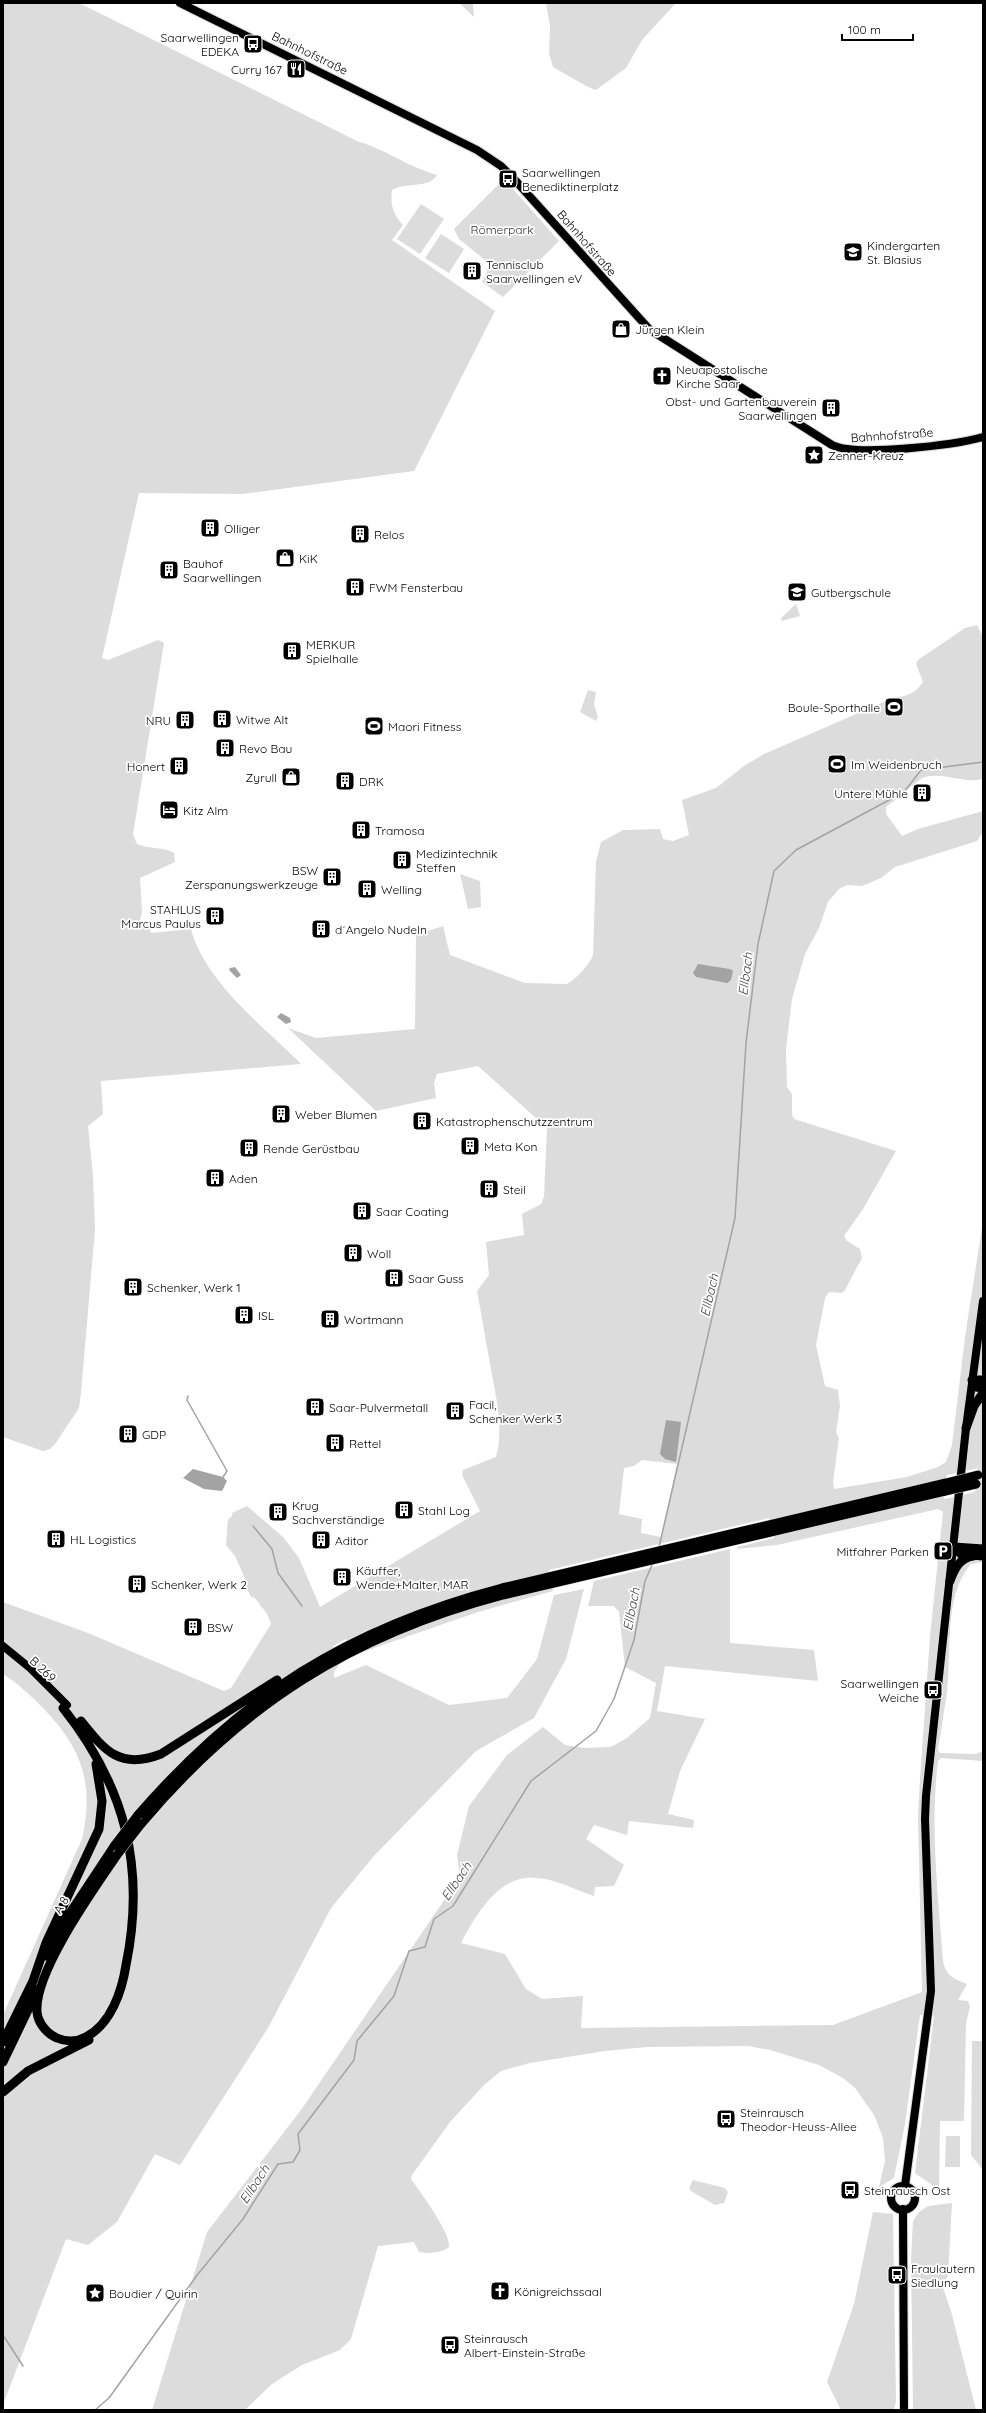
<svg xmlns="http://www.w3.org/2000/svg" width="986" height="2413" font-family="Quicksand,sans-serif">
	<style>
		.green { fill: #dcdcdc; fill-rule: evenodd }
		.water { fill: #a3a3a3 }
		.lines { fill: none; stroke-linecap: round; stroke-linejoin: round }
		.stream { stroke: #a3a3a3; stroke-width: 1.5 }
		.major-casing { stroke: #dbdbdb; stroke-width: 10 }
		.highway-casing { stroke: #dbdbdb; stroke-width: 10 }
		.major { stroke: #000; stroke-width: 8 }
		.highway { stroke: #000; stroke-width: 9 }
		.highway-bridge-casing { stroke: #dbdbdb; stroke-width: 10; stroke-linecap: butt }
		.highway-bridge { stroke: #000; stroke-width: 9 }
		.labels { text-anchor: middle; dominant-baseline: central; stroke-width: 3.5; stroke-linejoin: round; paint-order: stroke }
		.poi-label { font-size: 12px; fill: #000; stroke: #fff; text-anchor: start }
		.street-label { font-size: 12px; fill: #000; stroke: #fff }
		.park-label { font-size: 12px; fill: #333; stroke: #fff }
		.water-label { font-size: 13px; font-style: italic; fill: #444; stroke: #fff }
	</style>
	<rect width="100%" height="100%" fill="#fff"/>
	<path class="green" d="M3,3H79L357,141C387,150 406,166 437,175C429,189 405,182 392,190C390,205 393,214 403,225L392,240L495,311L414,471L242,494L139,493L102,658L108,660L158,640L164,643L133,834L137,844C149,849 164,847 174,853L175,862L140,878L142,912L140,920L149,924L151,933L191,929C205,982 263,1026 301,1064L101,1081L103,1114L88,1126L93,1176L95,1229L81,1393L79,1408L55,1444L50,1449L43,1451L3,1437Z
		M459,3H473L474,17Z
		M546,3H676L642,40L626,68L596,90L588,87L553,67L549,53L550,26Z
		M504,179L559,241L503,297L482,282L490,264L459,239L454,229Z
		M421,204L444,219L420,254L397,239Z
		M441,234L464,249L449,273L425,258Z
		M796,604L800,616L782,621L781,618Z
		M977,625L983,637V779C964,784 944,772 925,777C919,778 894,802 886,807V814L902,836L918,829L983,811V832L977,841L895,867L881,878L862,886L847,885L839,889L828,902L819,928L805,954L792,999L786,1049L787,1087L792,1094V1115L794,1119L896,1151L863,1209L844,1236L847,1241L860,1249L862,1258L845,1290L842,1293L829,1292L825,1298L816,1345L825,1386L838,1390L840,1406L836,1432L839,1438L833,1482L834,1489L907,1477L938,1467L946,1462L952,1445L965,1337L983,1221V1562L971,1564C943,1596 952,1653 947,1692C944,1712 941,1731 938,1750L940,1753L976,1754L983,1751V1761L941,1758L938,1761C930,1828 938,1894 943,1961C946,1976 954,1979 967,1984L958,2000L968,2001L970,2007L966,2023L964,2121H940L939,2190L915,2173L934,2016L920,2015L905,2124L894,2178L879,2187L885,2161L883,2138L874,2115L855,2088L843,2078L819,2065L770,2050L748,2046L647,2047L605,2051L530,2063L501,2071L484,2085L450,2122L412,2175L411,2179C420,2192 451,2233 449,2247C442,2253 428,2254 419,2252L414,2242L378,2246L351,2339L340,2350L302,2365L272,2384L245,2410H152L207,2232L301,2110L460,1877L457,1855L469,1806L507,1755L543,1727L565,1745L584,1748L611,1747L627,1738L650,1718L656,1683L625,1667L619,1612L614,1606H588L594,1581L730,1549V1643L814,1650L818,1681L665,1666L657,1711L705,1719L680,1771L668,1814L694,1820L693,1828L629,1821L627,1835L594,1825L586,1839L624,1865L614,1886L595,1887L594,1896C576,1890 557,1880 538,1878C501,1872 476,1914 461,1943L505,1954L526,1989L542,1999L583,1996L581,2028L833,2025L922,1992L918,1817L920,1779L930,1636L943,1512L938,1509L777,1545L737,1549V1547L774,1538L769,1518L549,1570L553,1591L478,1612L354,1655L346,1639L333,1646L341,1662L334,1672V1678L366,1665L449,1705L507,1698L537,1659L554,1595L584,1589L566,1659L534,1718L476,1751L373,1857L331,1908L268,2028L180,2165L155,2154L117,2222L88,2245L66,2239L3,2405V2015L82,1839C94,1785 83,1750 45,1710C32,1697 19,1684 3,1674V1602L88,1633L224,1691L231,1688L271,1624L267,1614L255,1598L251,1597L247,1589V1583L235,1556L226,1545L228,1519L232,1516V1513L247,1506L283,1537L299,1558L320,1607L480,1511L462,1475L463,1470L496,1457C504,1428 496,1398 491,1369C486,1343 482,1317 477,1291L489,1275L486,1242L524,1235L522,1214L541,1204L544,1197L547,1128L478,1066L437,1074L434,1083L436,1098L376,1111L288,1028L316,1038L415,1029L416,935L443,926L450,955L525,983L567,984C575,980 590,964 593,955L596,861L601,842L623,830L660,829L663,839L673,841L689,835L682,800L716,788L744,766L764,754L893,698C907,696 915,694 923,682L916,664L918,660L965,628ZM642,1460L677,1464L661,1537L641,1533L642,1519L619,1514L624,1468L634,1466ZM978,1468L975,1492L944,1499L947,1475ZM136,1810L143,1830L119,1861L114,1838Z
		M588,690L596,692L594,704L598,717L596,721L580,712Z
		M460,874L480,881L481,907L468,909Z
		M972,2041H983V2170L971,2155Z
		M946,2136H960V2167H945Z
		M693,2180L725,2188L728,2192L724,2203L715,2205L691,2191L689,2188Z
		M952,2203L948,2275L943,2288L951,2311L976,2410H913L911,2258L913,2221L919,2212L928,2206Z
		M873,2212L893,2214L896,2401L894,2410H841L827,2382L854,2304Z"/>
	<path class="water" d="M698,964L730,969L733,971L731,980L727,983L696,977L693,973Z
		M235,967L241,975L237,978L229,970L230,968Z
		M281,1013L290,1018L291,1022L286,1024L277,1017Z
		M666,1420L681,1422L676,1462L665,1459L660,1454Z
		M193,1469L223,1477L227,1481L222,1491L204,1489L183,1478Z"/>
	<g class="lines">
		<path class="stream" d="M188,1396L187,1400L227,1471L223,1477
			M253,1526L272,1549L278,1573L302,1606
			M659,1547L735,1218L746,1043L758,944L774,871L796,850L904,792L921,770L983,762
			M3,2335L23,2366
			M95,2410L109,2398L198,2274L243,2219L278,2164L293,2162L300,2150L298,2134L354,2060L357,2041L394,1996L409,1951L425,1947L434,1919L453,1906L531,1781L596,1731L614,1699L634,1640L645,1581L653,1563"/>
		<g class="major-casing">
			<path id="major" d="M180,3L477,150L501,166L514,179L649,329L832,445C856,457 955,445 983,437
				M3,1646L30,1668L67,1705
				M905,2186L931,1991L925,1819L926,1796L966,1428L983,1301
				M891 2198a12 12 0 1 1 24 0a12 12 0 1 1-24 0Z
				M903,2209L904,2410"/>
		</g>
		<g class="highway-casing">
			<path id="highway" d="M983,1380H972L976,1387L983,1388
				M966,1428L974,1406L983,1393
				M983,1549L954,1547L961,1554L983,1556
				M950,1581C954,1570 959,1558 973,1556
				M63,1708C125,1786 146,1867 126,1965C122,1991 111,2024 86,2037C77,2042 66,2042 57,2038C47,2034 38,2023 37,2012C34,1972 94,1889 117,1855
				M81,1721C105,1751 120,1770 161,1754L277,1680
				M138,1815C241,1696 349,1628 502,1588L946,1483
				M141,1824C242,1704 352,1635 503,1595L945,1491
				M46,1956L70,1913L115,1845
				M3,2042L33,1981L46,1943L99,1829L102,1801L96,1764
				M3,2062L38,1989
				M3,2092L28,2071L89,2040"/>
		</g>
		<use href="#major" class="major"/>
		<use href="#highway" class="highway"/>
		<g class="highway-bridge-casing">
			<path id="highway-bridge" d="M946,1483L978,1475
				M945,1491L976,1484
				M115,1845L138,1815
				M117,1855L141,1824"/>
		</g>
		<use href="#highway-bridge" class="highway-bridge"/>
	</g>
	<defs>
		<g id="bus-square" transform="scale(1)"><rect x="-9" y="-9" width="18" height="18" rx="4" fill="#000" stroke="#fff"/><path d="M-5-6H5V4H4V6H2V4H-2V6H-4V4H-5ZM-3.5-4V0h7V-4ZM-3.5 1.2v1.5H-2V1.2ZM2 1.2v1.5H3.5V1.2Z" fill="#fff"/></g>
		<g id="restaurant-square" transform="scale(1)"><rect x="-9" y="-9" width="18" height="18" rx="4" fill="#000" stroke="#fff"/><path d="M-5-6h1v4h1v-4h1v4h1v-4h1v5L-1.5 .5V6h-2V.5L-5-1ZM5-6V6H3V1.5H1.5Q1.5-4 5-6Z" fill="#fff"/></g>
		<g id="school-square" transform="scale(1)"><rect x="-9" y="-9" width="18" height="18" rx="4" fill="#000" stroke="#fff"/><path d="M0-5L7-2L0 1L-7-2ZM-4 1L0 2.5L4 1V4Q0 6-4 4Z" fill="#fff"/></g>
		<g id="building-square" transform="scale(1)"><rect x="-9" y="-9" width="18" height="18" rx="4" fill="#000" stroke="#fff"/><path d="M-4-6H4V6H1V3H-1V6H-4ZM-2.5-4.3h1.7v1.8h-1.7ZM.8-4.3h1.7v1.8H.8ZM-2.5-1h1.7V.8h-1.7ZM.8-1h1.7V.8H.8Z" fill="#fff"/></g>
		<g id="shop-square" transform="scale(1)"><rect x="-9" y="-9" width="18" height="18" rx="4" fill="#000" stroke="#fff"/><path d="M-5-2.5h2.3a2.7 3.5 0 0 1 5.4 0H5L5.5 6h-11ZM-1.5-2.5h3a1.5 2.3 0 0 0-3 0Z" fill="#fff"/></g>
		<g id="church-square" transform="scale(1)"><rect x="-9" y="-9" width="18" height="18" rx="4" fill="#000" stroke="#fff"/><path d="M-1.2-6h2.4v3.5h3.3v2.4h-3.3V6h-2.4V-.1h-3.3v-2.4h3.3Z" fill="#fff"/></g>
		<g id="sight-square" transform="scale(1)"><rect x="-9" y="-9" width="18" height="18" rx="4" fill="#000" stroke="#fff"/><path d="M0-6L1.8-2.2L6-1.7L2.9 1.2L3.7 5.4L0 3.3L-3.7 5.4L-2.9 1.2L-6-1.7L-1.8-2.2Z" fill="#fff"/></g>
		<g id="stadium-square" transform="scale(1)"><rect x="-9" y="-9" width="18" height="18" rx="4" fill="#000" stroke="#fff"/><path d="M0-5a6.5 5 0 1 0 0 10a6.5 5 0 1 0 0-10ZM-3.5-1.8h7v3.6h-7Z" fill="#fff"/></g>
		<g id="hotel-square" transform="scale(1)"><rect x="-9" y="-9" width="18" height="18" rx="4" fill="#000" stroke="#fff"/><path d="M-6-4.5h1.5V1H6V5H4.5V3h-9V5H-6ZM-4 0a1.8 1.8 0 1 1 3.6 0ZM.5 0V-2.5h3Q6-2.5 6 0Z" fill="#fff"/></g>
		<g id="parking-square" transform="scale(1)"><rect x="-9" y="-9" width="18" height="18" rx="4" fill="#000" stroke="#fff"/><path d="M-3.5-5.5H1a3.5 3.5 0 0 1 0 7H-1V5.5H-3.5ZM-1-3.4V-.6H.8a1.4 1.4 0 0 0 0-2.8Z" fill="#fff"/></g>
	</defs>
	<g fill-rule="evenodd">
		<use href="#bus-square" x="253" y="44"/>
		<use href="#restaurant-square" x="296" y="69"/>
		<use href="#bus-square" x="508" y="179"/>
		<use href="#school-square" x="853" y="252"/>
		<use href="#building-square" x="472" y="271"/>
		<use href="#shop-square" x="621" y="329"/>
		<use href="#church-square" x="662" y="376"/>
		<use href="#building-square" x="831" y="408"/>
		<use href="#sight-square" x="814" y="455"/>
		<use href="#building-square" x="210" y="528"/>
		<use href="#building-square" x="360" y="534"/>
		<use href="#shop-square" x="285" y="558"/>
		<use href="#building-square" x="169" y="570"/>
		<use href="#building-square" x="355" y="587"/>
		<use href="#school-square" x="797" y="592"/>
		<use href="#building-square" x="292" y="651"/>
		<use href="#stadium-square" x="894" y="707"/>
		<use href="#building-square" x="222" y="719"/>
		<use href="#building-square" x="185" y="720"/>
		<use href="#stadium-square" x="374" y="726"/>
		<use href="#building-square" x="225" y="748"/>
		<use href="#stadium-square" x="837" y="764"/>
		<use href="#building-square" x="179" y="766"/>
		<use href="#shop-square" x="291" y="777"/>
		<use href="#building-square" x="345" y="781"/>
		<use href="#building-square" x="922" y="793"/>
		<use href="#hotel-square" x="169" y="810"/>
		<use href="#building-square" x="361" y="830"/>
		<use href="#building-square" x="402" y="860"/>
		<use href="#building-square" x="332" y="877"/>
		<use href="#building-square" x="367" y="889"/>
		<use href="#building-square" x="215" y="916"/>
		<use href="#building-square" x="321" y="929"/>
		<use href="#building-square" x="281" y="1114"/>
		<use href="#building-square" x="422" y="1121"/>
		<use href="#building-square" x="470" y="1146"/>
		<use href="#building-square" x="249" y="1148"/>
		<use href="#building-square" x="215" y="1178"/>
		<use href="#building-square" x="489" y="1189"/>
		<use href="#building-square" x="362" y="1211"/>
		<use href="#building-square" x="353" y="1253"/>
		<use href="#building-square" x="394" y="1278"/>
		<use href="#building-square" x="133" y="1287"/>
		<use href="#building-square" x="244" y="1315"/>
		<use href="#building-square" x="330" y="1319"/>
		<use href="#building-square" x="315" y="1407"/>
		<use href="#building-square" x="455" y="1411"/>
		<use href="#building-square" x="128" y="1434"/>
		<use href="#building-square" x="335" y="1443"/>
		<use href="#building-square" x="404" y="1510"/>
		<use href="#building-square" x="278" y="1512"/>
		<use href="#building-square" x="56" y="1539"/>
		<use href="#building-square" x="321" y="1540"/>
		<use href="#parking-square" x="943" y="1551"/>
		<use href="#building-square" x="342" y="1577"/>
		<use href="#building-square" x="137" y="1584"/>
		<use href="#building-square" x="193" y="1627"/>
		<use href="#bus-square" x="933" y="1690"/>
		<use href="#bus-square" x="726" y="2119"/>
		<use href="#bus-square" x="850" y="2190"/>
		<use href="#bus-square" x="897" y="2275"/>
		<use href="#church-square" x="500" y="2291"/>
		<use href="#sight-square" x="95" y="2293"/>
		<use href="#bus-square" x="450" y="2345"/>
	</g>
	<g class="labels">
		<g class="poi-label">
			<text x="239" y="37" text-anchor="end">Saarwellingen<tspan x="239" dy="14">EDEKA</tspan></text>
			<text x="282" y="69" text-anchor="end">Curry 167</text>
			<text x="522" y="172">Saarwellingen<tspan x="522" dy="14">Benediktinerplatz</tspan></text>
			<text x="867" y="245">Kindergarten<tspan x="867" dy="14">St. Blasius</tspan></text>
			<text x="486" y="264">Tennisclub<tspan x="486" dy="14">Saarwellingen eV</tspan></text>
			<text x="635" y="329">Jürgen Klein</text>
			<text x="676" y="369">Neuapostolische<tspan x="676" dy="14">Kirche Saar</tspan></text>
			<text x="817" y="401" text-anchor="end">Obst- und Gartenbauverein<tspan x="817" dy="14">Saarwellingen</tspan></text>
			<text x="828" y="455">Zenner-Kreuz</text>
			<text x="224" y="528">Olliger</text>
			<text x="374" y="534">Relos</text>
			<text x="299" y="558">KiK</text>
			<text x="183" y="563">Bauhof<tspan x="183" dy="14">Saarwellingen</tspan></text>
			<text x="369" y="587">FWM Fensterbau</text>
			<text x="811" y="592">Gutbergschule</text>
			<text x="306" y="644">MERKUR<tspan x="306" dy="14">Spielhalle</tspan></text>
			<text x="880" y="707" text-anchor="end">Boule-Sporthalle</text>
			<text x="236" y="719">Witwe Alt</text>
			<text x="171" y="720" text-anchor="end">NRU</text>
			<text x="388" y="726">Maori Fitness</text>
			<text x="239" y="748">Revo Bau</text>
			<text x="851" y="764">Im Weidenbruch</text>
			<text x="165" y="766" text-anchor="end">Honert</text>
			<text x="277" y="777" text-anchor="end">Zyrull</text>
			<text x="359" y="781">DRK</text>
			<text x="908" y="793" text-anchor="end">Untere Mühle</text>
			<text x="183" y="810">Kitz Alm</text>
			<text x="375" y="830">Tramosa</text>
			<text x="416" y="853">Medizintechnik<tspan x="416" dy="14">Steffen</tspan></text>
			<text x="318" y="870" text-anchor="end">BSW<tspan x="318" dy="14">Zerspanungswerkzeuge</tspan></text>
			<text x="381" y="889">Welling</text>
			<text x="201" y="909" text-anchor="end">STAHLUS<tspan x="201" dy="14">Marcus Paulus</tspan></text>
			<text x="335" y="929">d´Angelo Nudeln</text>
			<text x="295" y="1114">Weber Blumen</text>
			<text x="436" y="1121">Katastrophenschutzzentrum</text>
			<text x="484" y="1146">Meta Kon</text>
			<text x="263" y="1148">Rende Gerüstbau</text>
			<text x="229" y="1178">Aden</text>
			<text x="503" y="1189">Steil</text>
			<text x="376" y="1211">Saar Coating</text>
			<text x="367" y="1253">Woll</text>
			<text x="408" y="1278">Saar Guss</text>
			<text x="147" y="1287">Schenker, Werk 1</text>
			<text x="258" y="1315">ISL</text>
			<text x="344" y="1319">Wortmann</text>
			<text x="469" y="1404">Facil,<tspan x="469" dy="14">Schenker Werk 3</tspan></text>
			<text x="329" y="1407">Saar-Pulvermetall</text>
			<text x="142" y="1434">GDP</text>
			<text x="349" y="1443">Rettel</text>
			<text x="292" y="1505">Krug<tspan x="292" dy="14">Sachverständige</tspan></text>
			<text x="418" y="1510">Stahl Log</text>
			<text x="70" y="1539">HL Logistics</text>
			<text x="335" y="1540">Aditor</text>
			<text x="929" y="1551" text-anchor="end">Mitfahrer Parken</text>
			<text x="356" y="1570">Käuffer,<tspan x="356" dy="14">Wende+Malter, MAR</tspan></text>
			<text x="151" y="1584">Schenker, Werk 2</text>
			<text x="207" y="1627">BSW</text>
			<text x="919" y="1683" text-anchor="end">Saarwellingen<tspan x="919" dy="14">Weiche</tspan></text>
			<text x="740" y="2112">Steinrausch<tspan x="740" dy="14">Theodor-Heuss-Allee</tspan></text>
			<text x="864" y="2190">Steinrausch Ost</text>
			<text x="911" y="2268">Fraulautern<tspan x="911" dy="14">Siedlung</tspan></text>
			<text x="514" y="2291">Königreichssaal</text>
			<text x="109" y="2293">Boudier / Quirin</text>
			<text x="464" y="2338">Steinrausch<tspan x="464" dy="14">Albert-Einstein-Straße</tspan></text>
		</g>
		<g class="street-label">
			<text transform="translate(310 53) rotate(26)">Bahnhofstraße</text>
			<text transform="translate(587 243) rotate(49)">Bahnhofstraße</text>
			<text transform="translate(892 435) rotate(-4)">Bahnhofstraße</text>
			<text transform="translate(43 1669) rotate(43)">B 269</text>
			<text transform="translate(61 1905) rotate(-59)">A 8</text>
		</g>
		<g class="park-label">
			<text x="502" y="229">Römerpark</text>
		</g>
		<g class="water-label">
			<text transform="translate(745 974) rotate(-83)">Ellbach</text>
			<text transform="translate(709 1295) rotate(-77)">Ellbach</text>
			<text transform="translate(631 1609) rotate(-79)">Ellbach</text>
			<text transform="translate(456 1881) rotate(-56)">Ellbach</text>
			<text transform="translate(254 2184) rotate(-57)">Ellbach</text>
		</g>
	</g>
	<rect width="986" height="2413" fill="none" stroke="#000000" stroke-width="8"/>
	<path d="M842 34v6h71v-6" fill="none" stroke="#000000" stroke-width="2"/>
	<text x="848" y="34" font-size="12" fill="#000000" stroke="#ffffff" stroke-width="3" paint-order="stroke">100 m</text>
</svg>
